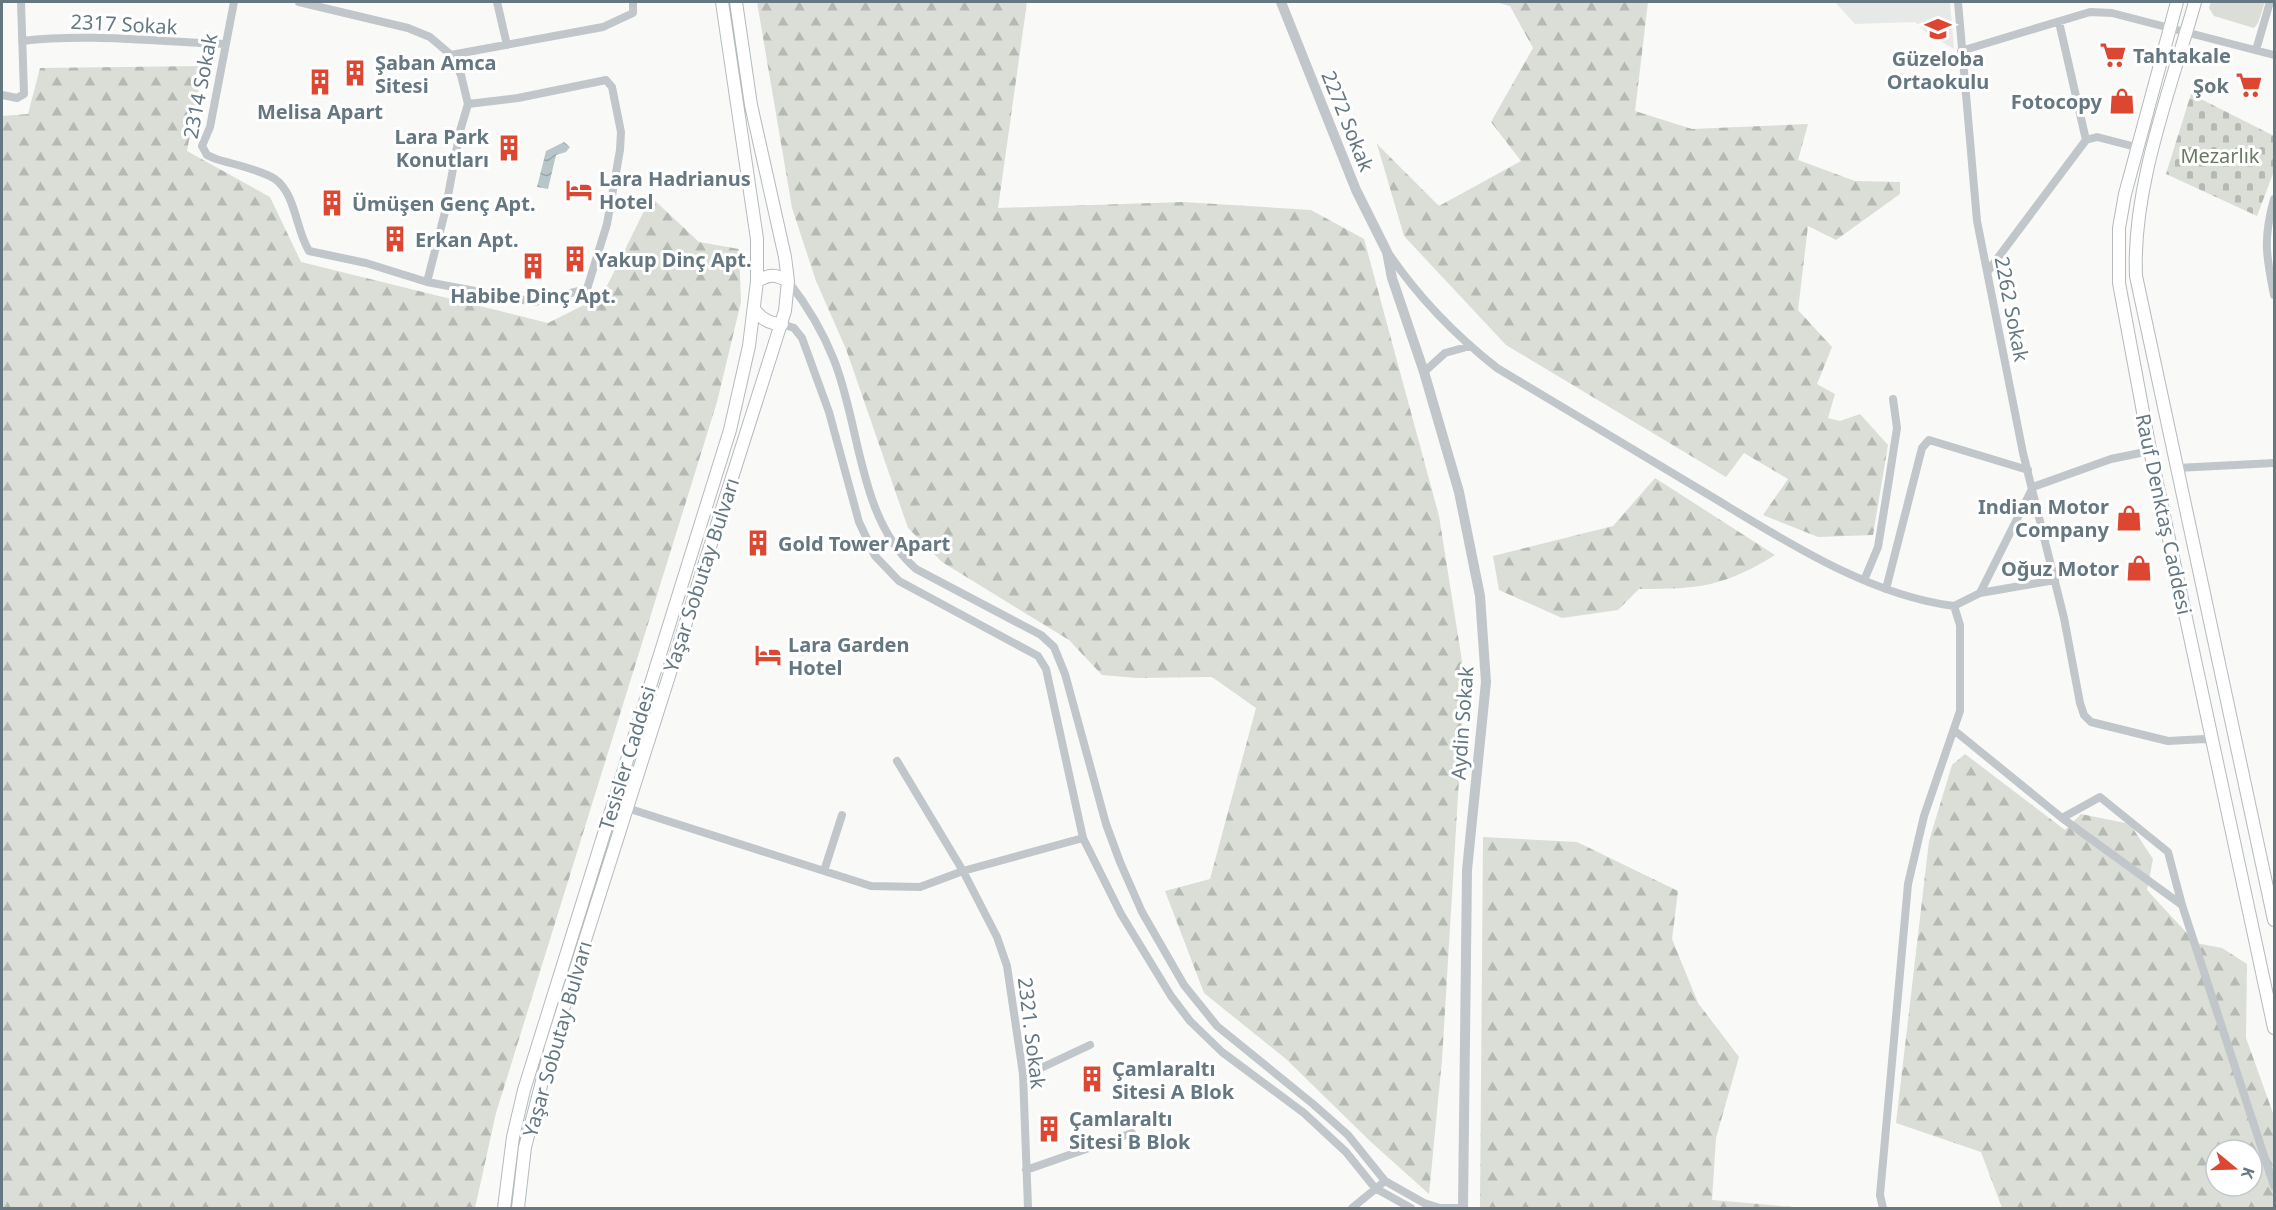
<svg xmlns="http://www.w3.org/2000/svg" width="2276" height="1210" font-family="'Noto Sans',sans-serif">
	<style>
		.built { fill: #e7e9e8 }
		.forest { fill: url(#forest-firs); fill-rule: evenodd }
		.cemetery { fill: url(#cemetery-stones) }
		.park { fill: #daded6 }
		.water { fill: url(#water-waves) }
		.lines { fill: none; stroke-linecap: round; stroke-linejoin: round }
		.primary-casing { stroke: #b4babd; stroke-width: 14 }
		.minor { stroke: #c0c6c9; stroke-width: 8 }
		.tertiary { stroke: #c0c6c9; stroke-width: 10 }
		.primary { stroke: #fff; stroke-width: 12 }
		.labels { text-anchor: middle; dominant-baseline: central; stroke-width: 6; stroke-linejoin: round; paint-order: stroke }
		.street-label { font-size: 20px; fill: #657881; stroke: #fff }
		.poi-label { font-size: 20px; font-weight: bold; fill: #657881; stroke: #fff; text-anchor: start }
		.park-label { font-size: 20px; fill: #6a7964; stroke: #fff }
	</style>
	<defs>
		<pattern id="forest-firs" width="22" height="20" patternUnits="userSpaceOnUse" patternTransform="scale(1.5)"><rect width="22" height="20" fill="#daded6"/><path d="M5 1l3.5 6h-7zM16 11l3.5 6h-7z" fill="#b4b9b3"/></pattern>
		<pattern id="cemetery-stones" width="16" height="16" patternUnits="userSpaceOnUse" patternTransform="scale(1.5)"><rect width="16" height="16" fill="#daded6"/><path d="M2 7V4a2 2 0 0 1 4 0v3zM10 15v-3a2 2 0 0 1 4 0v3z" fill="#b4b9b3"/></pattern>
		<pattern id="water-waves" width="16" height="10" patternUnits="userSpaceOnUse" patternTransform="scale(1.5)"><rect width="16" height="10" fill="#b8c6c9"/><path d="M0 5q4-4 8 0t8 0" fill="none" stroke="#99a6a9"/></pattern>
	</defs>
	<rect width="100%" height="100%" fill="#f9f9f7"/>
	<path class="built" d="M1835,2H1950L1954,49L1928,34L1915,22L1855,24Z"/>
	<path class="forest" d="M757,2H1027L998,208L1183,202L1311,210L1364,239L1439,516L1465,680L1442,1060L1429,1194L1371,1142L1286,1059L1204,993L1165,891L1210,879L1256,708L1212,677L1137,678L1102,675L1069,640L942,562L908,528L846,349L816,281L792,208Z
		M1495,2H1648L1635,111L1692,129L1808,124L1798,160L1855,181L1900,182V194L1836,240L1808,226L1798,310L1832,347L1817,384L1835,394L1828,418L1840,421L1860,414L1888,445L1873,535L1818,537L1763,515L1788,479L1744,453L1726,477L1506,345L1404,236L1377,144L1439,206L1521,161L1491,122L1533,48L1510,6Z
		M203,66L187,151L270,197L301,262L548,323L602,296L651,197L699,242L739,249L741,302L717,402L496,1113L475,1208H2V116L28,114L40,68Z
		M1655,478L1775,555C1723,587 1700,589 1639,589L1618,610L1562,618L1499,590L1493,556L1613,526Z
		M1965,754L2065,830L2081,814L2130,824L2153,859L2147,890L2196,943L2222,948L2247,964L2246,1038L2274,1116V1208H2002L1981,1152L1896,1123L1929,841L1952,765ZM2216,1150H2252V1186H2216Z
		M1483,837L1577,842L1678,891L1672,939L1698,1003L1739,1057L1716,1138L1712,1200L1805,1208H1480Z"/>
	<path class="cemetery" d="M2191,94L2274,136V171L2257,216L2166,174Z"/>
	<path class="park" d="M2211,2H2265L2258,23L2254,28L2214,16L2209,8Z"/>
	<path class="water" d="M564,142L570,147L566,152L556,155L548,189L537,187L546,151Z"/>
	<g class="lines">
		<g class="primary-casing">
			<path id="primary" d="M2177,2L2125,194L2119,228V283L2151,455L2274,1028
				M2195,2C2171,88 2132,186 2136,276L2274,920
				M757,281C770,274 775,274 788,281
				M754,309C761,319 770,324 782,324
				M504,1208L513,1137L524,1090L730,430L749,346L757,281V239L722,2
				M518,1208L525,1147L551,1047L785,311L788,281L785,257L751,105L736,2"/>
		</g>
		<path class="minor" d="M234,2L210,127L202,146L207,155L216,159C232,164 262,170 275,179C296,194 296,231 309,251L366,263L427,282L534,302L587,289L607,224L620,150L621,132L612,87L606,80L518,98L468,104
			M299,2L408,28L430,37L451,55L461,75L468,104L460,131L445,212L427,282
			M497,2L507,45
			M1958,2L1977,221L2023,453L2064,618L2080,703L2084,715L2091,722L2168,741L2205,739L2213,743
			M2059,22L2086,140
			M22,41C90,33 157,42 225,44
			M2256,50L2270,2
			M1961,51L2090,12L2112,13L2274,55
			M451,55L603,27L633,13V2
			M2,95L17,98L24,94L21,2
			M2274,199C2263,239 2266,255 2274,295
			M1389,254C1419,298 1455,335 1497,368C1566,409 1635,450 1704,492C1779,537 1866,595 1954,606L1960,625V711L1924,816L1908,884L1880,1195L1883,1208
			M1988,271L2086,140L2097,137L2136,147
			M788,281C806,304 823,332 834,360C861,428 858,518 916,569L1041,635L1054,647L1065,674L1106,824L1120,862L1142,912L1184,985L1217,1026L1313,1104L1348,1135L1385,1181L1424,1203L1440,1208H1463
			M782,324L794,328L802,338L829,412L859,522L875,556L899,581L1038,656L1046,669L1083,838L1121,914L1171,996L1190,1021L1222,1052L1304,1113L1346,1152L1375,1188L1411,1208
			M1424,372L1445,353L1470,346
			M2177,468L2274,463
			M1865,578L1878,547L1888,486L1897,428L1893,399
			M1886,589L1922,448L1929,440L2028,470
			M1980,593L2055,580
			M1954,606L1980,593L2033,487L2111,459L2145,452L2151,455
			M1955,731L2062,818L2100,797L2168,852L2182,905L2274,1186
			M897,761L963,871L997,937L1007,966L1023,1074L1028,1208
			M627,808L871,886L920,887L963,871L1083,838
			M2062,818L2182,905
			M824,871L842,815
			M1023,1074L1041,1068L1090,1045
			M1026,1170L1132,1133
			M1352,1208L1385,1181"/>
		<path class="tertiary" d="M1281,2L1356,190L1387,252L1392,278L1424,372L1459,492L1480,596L1486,682L1467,870L1463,1208"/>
		<use href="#primary" class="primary"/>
	</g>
	<defs>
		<g id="school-bare" transform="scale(2.07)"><path d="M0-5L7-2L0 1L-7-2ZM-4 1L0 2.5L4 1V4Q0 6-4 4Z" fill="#dd4732" stroke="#fff" stroke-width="2.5" paint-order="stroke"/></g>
		<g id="supermarket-bare" transform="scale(2.07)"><path d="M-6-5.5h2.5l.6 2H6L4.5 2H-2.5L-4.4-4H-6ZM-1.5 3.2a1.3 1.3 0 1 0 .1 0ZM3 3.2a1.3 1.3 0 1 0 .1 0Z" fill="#dd4732" stroke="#fff" stroke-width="2.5" paint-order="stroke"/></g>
		<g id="building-bare" transform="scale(2.07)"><path d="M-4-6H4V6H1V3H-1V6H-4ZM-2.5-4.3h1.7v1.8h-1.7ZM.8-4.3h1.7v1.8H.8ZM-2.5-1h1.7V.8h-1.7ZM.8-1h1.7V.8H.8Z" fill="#dd4732" stroke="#fff" stroke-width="2.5" paint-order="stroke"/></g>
		<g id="shop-bare" transform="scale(2.07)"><path d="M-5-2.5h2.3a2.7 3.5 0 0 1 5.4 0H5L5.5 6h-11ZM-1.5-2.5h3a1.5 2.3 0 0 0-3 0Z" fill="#dd4732" stroke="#fff" stroke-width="2.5" paint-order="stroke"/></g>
		<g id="hotel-bare" transform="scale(2.07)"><path d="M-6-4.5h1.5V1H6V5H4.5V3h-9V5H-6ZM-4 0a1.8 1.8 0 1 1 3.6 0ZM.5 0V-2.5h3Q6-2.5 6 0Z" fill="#dd4732" stroke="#fff" stroke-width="2.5" paint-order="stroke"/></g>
	</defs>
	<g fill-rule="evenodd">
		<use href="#school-bare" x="1938" y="29"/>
		<use href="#supermarket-bare" x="2113" y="55"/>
		<use href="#building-bare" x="355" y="73"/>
		<use href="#building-bare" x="320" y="82"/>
		<use href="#supermarket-bare" x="2249" y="85"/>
		<use href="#shop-bare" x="2122" y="101"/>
		<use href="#building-bare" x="509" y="148"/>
		<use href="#hotel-bare" x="579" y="190"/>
		<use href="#building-bare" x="332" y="203"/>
		<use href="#building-bare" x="395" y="239"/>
		<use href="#building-bare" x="575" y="259"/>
		<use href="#building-bare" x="533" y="266"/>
		<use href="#shop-bare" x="2129" y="518"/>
		<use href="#building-bare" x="758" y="543"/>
		<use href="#shop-bare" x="2139" y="568"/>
		<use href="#hotel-bare" x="768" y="655"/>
		<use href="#building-bare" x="1092" y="1079"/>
		<use href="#building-bare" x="1049" y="1129"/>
	</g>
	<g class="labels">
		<g class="street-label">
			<text transform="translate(124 24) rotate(3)">2317 Sokak</text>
			<text transform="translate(200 86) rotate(-79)">2314 Sokak</text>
			<text transform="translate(1348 121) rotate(68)">2272 Sokak</text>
			<text transform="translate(2012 309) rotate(79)">2262 Sokak</text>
			<text transform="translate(2164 514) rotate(78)">Rauf Denktaş Caddesi</text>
			<text transform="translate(701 575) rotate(-72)">Yaşar Sobutay Bulvarı</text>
			<text transform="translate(1462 723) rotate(-86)">Aydin Sokak</text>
			<text transform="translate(627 758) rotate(-73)">Tesisler Caddesi</text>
			<text transform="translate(1032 1033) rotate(83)">2321. Sokak</text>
			<text transform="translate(557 1039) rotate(-74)">Yaşar Sobutay Bulvarı</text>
		</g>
		<g class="poi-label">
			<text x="2133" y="55">Tahtakale</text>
			<text x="1938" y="58" text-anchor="middle">Güzeloba<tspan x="1938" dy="23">Ortaokulu</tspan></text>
			<text x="375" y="62">Şaban Amca<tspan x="375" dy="23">Sitesi</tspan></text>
			<text x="2229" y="85" text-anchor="end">Şok</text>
			<text x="2102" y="101" text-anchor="end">Fotocopy</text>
			<text x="320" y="111" text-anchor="middle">Melisa Apart</text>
			<text x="489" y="136" text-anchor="end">Lara Park<tspan x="489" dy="23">Konutları</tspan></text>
			<text x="599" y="178">Lara Hadrianus<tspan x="599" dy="23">Hotel</tspan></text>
			<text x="352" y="203">Ümüşen Genç Apt.</text>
			<text x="415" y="239">Erkan Apt.</text>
			<text x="595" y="259">Yakup Dinç Apt.</text>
			<text x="533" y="295" text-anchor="middle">Habibe Dinç Apt.</text>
			<text x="2109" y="506" text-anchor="end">Indian Motor<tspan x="2109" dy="23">Company</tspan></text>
			<text x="778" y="543">Gold Tower Apart</text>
			<text x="2119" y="568" text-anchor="end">Oğuz Motor</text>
			<text x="788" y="644">Lara Garden<tspan x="788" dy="23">Hotel</tspan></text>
			<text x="1112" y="1068">Çamlaraltı<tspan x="1112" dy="23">Sitesi A Blok</tspan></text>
			<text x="1069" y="1118">Çamlaraltı<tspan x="1069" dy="23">Sitesi B Blok</tspan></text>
		</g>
		<g class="park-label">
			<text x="2220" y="155">Mezarlık</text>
		</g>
	</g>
	<rect width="2276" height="1210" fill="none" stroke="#657881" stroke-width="6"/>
	<g transform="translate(2234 1168) rotate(109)"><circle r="28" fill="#ffffff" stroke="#c1c9cd" stroke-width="1.5"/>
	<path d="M0-4.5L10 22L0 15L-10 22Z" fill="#dd4732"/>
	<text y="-9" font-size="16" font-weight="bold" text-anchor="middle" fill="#657881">K</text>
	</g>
</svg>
